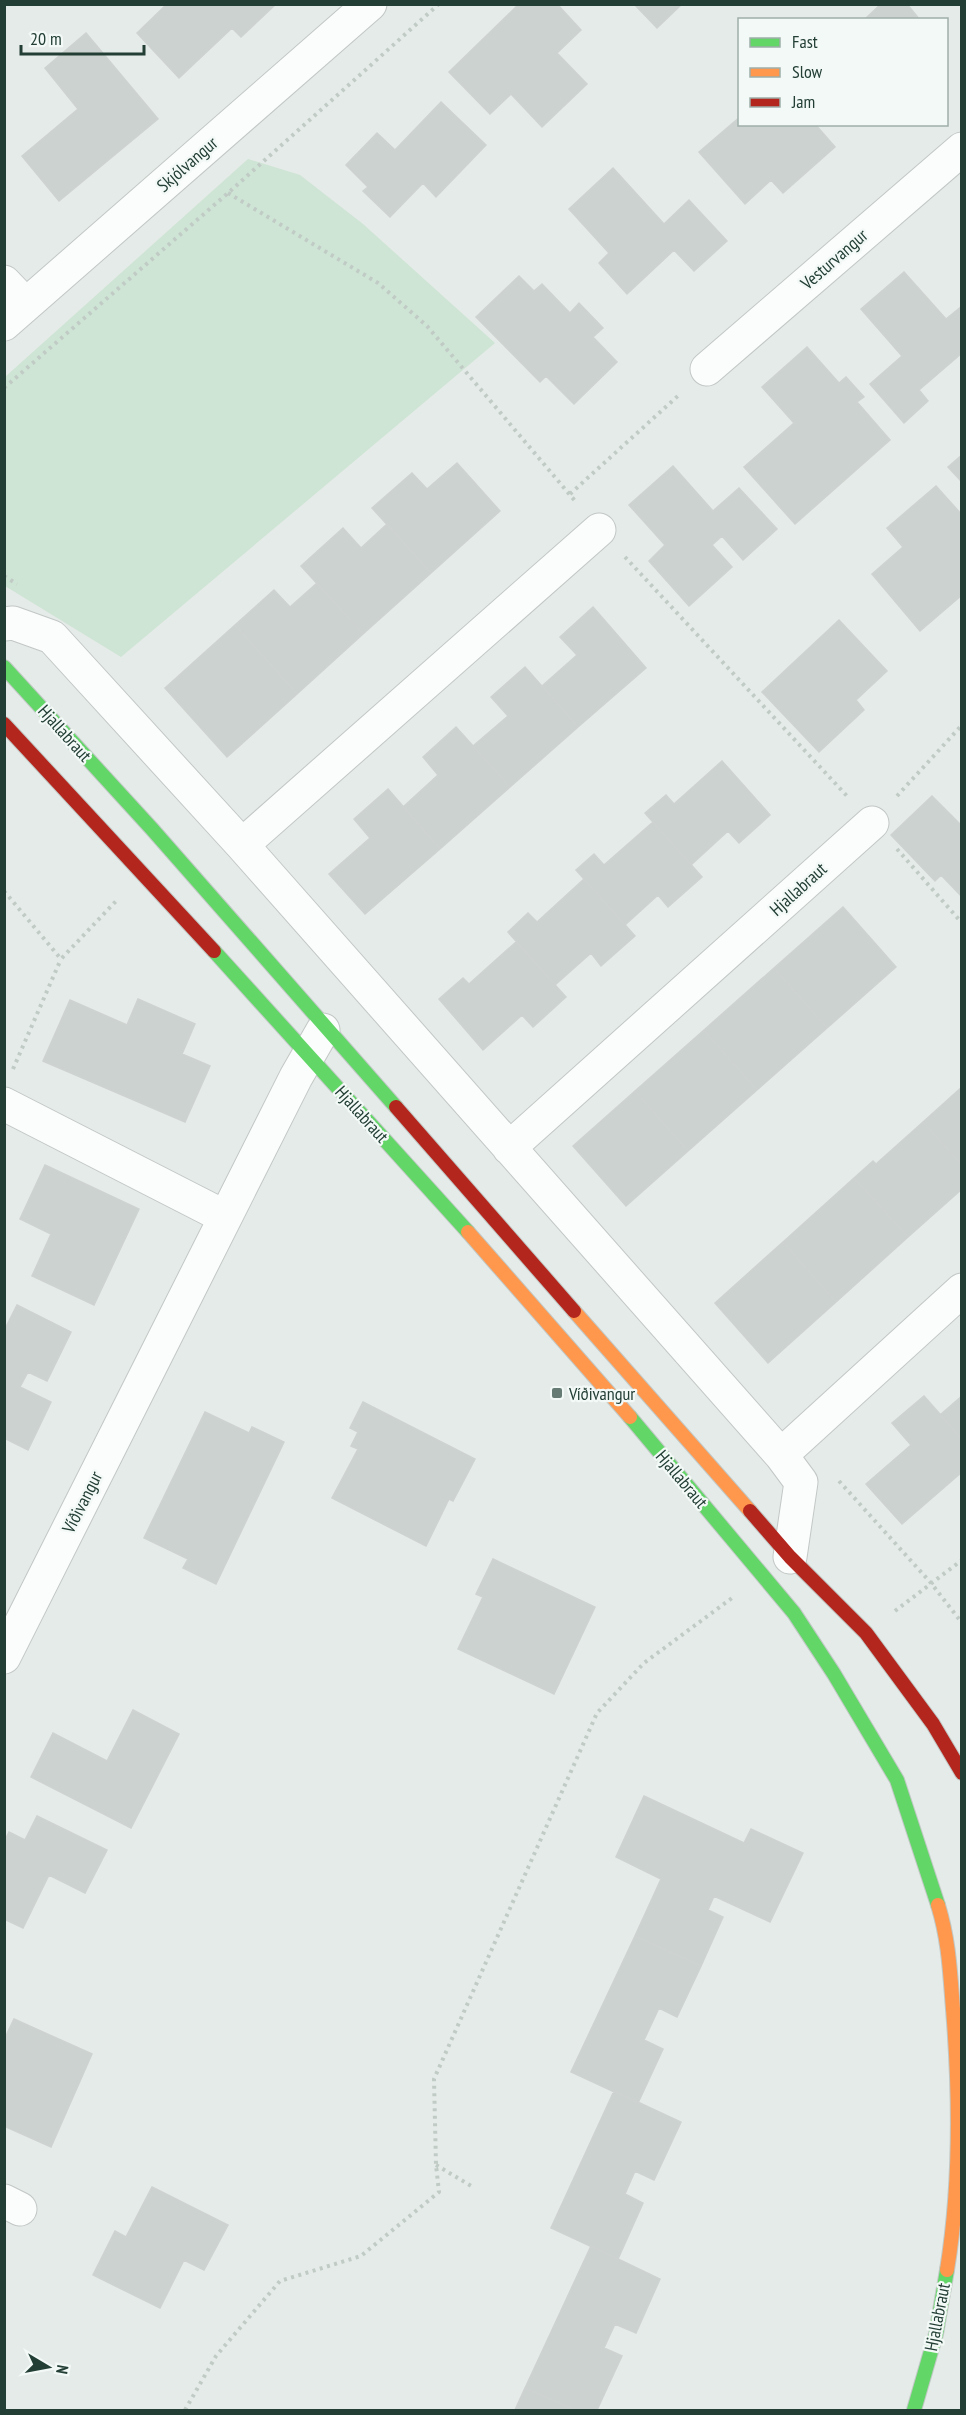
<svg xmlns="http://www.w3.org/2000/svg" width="966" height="2415" font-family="'PT Sans Narrow',sans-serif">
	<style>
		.green { fill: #cee4d4 }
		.building { fill: #ccd2cf; stroke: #ced3d1; stroke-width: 1.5 }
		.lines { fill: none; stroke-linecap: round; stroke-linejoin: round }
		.street-casing { stroke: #c2c8c5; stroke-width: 35 }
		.fast-casing { stroke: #c1c8c5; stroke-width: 16 }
		.slow-casing { stroke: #c1c8c5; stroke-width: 16 }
		.jam-casing { stroke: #c1c8c5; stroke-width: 16 }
		.path { stroke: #c1cbc6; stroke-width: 4; stroke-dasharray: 3 4.5; stroke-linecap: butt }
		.street { stroke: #fbfcfc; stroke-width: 33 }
		.fast { stroke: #63d668; stroke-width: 14 }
		.slow { stroke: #ff974d; stroke-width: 14 }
		.jam { stroke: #b3261e; stroke-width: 14 }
		.poi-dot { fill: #667b74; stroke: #f3f9f6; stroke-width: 2 }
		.labels { text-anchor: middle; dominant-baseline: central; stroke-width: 4.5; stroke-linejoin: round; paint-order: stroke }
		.street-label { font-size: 18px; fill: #223e35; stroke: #f3f9f6 }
		.poi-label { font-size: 18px; fill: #223e35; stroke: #f3f9f6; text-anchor: start }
	</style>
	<rect width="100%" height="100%" fill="#e5ebe8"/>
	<path class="green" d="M248,159L300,175L363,224L495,343L121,657L5,586V377Z"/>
	<path class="building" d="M167,4H276L241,37L232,28L179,78L137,33Z
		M519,4H557L581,30L557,53L587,84L542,127L511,94L490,114L449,72Z
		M634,4H682L657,28Z
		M881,4H907L920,20H864Z
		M86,33L158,119L59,201L22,156L78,109L45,68Z
		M441,102L486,145L436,197L423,183L390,217L363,191L368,187L346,165L377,133L395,150Z
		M740,117V124H815L835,147L783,193L771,180L745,204L699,152Z
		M613,168L664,224L689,200L727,241L694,271L674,250L627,294L599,263L609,253L569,209Z
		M904,272L946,319L962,306V353L919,390L928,401L904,423L870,384L902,356L861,309Z
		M519,276L534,291L542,284L570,313L579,303L603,328L593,337L617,362L574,404L546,376L540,382L476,317Z
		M807,347L839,383L846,377L864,397L857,402L890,440L795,524L744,467L794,423L762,387Z
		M962,455V482L948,467Z
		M457,463L500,511L431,573L372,508L412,473L427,489Z
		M673,466L713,511L739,488L777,529L743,560L722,536L712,545L732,567L689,606L649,561L665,545L629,505Z
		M936,486L962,515V595L920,631L872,574L903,547L887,528Z
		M387,524L431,573L363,634L301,566L343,528L361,548Z
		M317,583L363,634L297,694L235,625L274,590L290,607Z
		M593,607L646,668L578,727L542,686L577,655L560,637Z
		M839,620L887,671L856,700L864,710L819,752L762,692Z
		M235,625L297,694L227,757L165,688Z
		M525,667L578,727L510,787L473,746L508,716L491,697Z
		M456,727L510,787L440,849L403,807L438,775L423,757Z
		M722,761L770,815L739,843L728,831L691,865L645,813L666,795L674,804Z
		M388,789L440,849L365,914L329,874L370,838L354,819Z
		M932,796L962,826V897L941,875L935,881L891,835Z
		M653,822L702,877L668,907L658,895L625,925L576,870L594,854L604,865Z
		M584,879L635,936L601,966L591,953L555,985L508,932L528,913L537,922Z
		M843,907L896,967L827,1028L774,968Z
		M516,942L566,997L533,1027L522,1015L483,1050L439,999L463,978L469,984Z
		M774,968L827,1028L757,1090L704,1030Z
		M138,999L195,1024L182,1054L210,1066L185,1122L43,1061L70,1000L127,1025Z
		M704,1030L757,1090L688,1151L635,1091Z
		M962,1087V1165L923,1122Z
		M635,1091L688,1151L626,1206L573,1146Z
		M923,1122L962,1165V1189L908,1237L854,1178L873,1161L876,1164Z
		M45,1165L139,1209L94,1305L32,1276L51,1234L20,1219Z
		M854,1178L908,1237L836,1302L783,1242Z
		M783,1242L836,1302L768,1363L715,1303Z
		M17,1305L71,1332L47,1381L28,1372L20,1387L51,1402L28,1450L4,1438V1331Z
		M924,1396L962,1439V1472L902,1524L866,1484L911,1445L892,1423Z
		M962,1396V1439L940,1415Z
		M363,1402L475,1459L453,1501L449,1499L426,1546L332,1498L358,1449L351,1446L358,1432L350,1428Z
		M205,1412L249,1433L252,1427L284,1442L216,1584L183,1568L188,1559L144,1538Z
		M493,1559L595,1607L554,1694L458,1649L483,1597L476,1594Z
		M133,1710L179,1734L131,1828L31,1777L53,1733L107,1761Z
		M644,1796L744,1843L751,1829L803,1853L770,1922L714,1896L708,1910L723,1917L701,1966L635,1936L661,1879L616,1857Z
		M37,1816L107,1850L85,1893L49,1875L23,1928L4,1919V1842L9,1832L25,1840Z
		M635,1936L701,1966L677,2017L659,2008L644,2040L663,2049L638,2103L571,2072Z
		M14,2019L92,2054L51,2147L4,2126V2040Z
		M614,2091L681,2122L654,2180L635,2171L625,2194L643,2203L618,2259L551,2228Z
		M152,2187L228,2225L204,2270L184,2260L160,2308L93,2275L115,2231L126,2237Z
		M591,2246L660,2279L636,2333L615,2324L604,2348L622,2356L597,2410H575L525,2388Z
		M525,2388L575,2410H515Z"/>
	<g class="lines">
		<g class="street-casing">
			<path id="street" d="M4,282L25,304
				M4,324L370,4
				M707,369L962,149
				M4,624L13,623L52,637L242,845L781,1455L801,1482L790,1557
				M242,845L599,530
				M4,1104L225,1217
				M509,1148L872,823
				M781,1455L962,1290
				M4,1657L296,1077L323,1030
				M4,2201L20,2209"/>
		</g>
		<g class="fast-casing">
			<path id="fast" d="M4,667L152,829L396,1107
				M214,951L468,1232
				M630,1417L794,1613L834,1674L897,1780L938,1905
				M914,2410L936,2334L947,2270"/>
		</g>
		<g class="slow-casing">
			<path id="slow" d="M468,1232L630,1417
				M574,1311L750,1511
				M938,1905C949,1941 950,1972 953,2009C960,2095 961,2184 947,2270"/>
		</g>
		<g class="jam-casing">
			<path id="jam" d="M4,724L214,951
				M396,1107L574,1311
				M750,1511L790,1557L866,1633L933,1724L962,1773"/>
		</g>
		<path class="path" d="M228,193L378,283L427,326L576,502
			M4,388L228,193L439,4
			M570,494L680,394
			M625,557L847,796
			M4,576L17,584
			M897,796L962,725
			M897,849L962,923
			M4,891L61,959L117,900
			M13,1069L61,959
			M839,1481L931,1583L962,1623
			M895,1611L962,1560
			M436,2165L473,2187
			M185,2410L216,2356L280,2281L361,2256L439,2192L436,2165L434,2079L597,1713L644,1663L732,1598"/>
		<use href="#street" class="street"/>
		<use href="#fast" class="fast"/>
		<use href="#slow" class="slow"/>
		<use href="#jam" class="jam"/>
	</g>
	<rect class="poi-dot" x="551" y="1387" width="12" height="12" rx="3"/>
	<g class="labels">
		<g class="street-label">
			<text transform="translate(187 164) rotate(-41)">Skjólvangur</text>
			<text transform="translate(834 259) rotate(-41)">Vesturvangur</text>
			<text transform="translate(65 733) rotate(48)">Hjallabraut</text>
			<text transform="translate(798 889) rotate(-42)">Hjallabraut</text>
			<text transform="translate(362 1114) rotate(48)">Hjallabraut</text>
			<text transform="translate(682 1479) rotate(50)">Hjallabraut</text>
			<text transform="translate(82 1502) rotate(-63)">Víðivangur</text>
			<text transform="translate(937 2317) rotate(-79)">Hjallabraut</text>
		</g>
		<g class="poi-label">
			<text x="569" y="1393">Víðivangur</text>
		</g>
	</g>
	<rect width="966" height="2415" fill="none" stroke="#223e35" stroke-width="12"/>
	<rect x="738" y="18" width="210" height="108" fill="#f3f9f6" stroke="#9faea9" stroke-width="1.5"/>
	<rect x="750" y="38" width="30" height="9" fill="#63d668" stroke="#9faea9" stroke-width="1.5"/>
	<text x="792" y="48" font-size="18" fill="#223e35">Fast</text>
	<rect x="750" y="68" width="30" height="9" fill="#ff974d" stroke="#9faea9" stroke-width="1.5"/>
	<text x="792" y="78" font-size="18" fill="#223e35">Slow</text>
	<rect x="750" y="98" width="30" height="9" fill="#b3261e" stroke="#9faea9" stroke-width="1.5"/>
	<text x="792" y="108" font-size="18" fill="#223e35">Jam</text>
	<g transform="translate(48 2367) rotate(100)" stroke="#f3f9f6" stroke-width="4.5" paint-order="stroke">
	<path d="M0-4.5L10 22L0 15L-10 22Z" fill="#223e35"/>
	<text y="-9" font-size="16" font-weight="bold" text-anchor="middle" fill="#223e35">N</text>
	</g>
	<path d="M21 45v9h123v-9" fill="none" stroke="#223e35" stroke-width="3"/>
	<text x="30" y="45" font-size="18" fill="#223e35" stroke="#f3f9f6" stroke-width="4.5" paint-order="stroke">20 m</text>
</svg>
